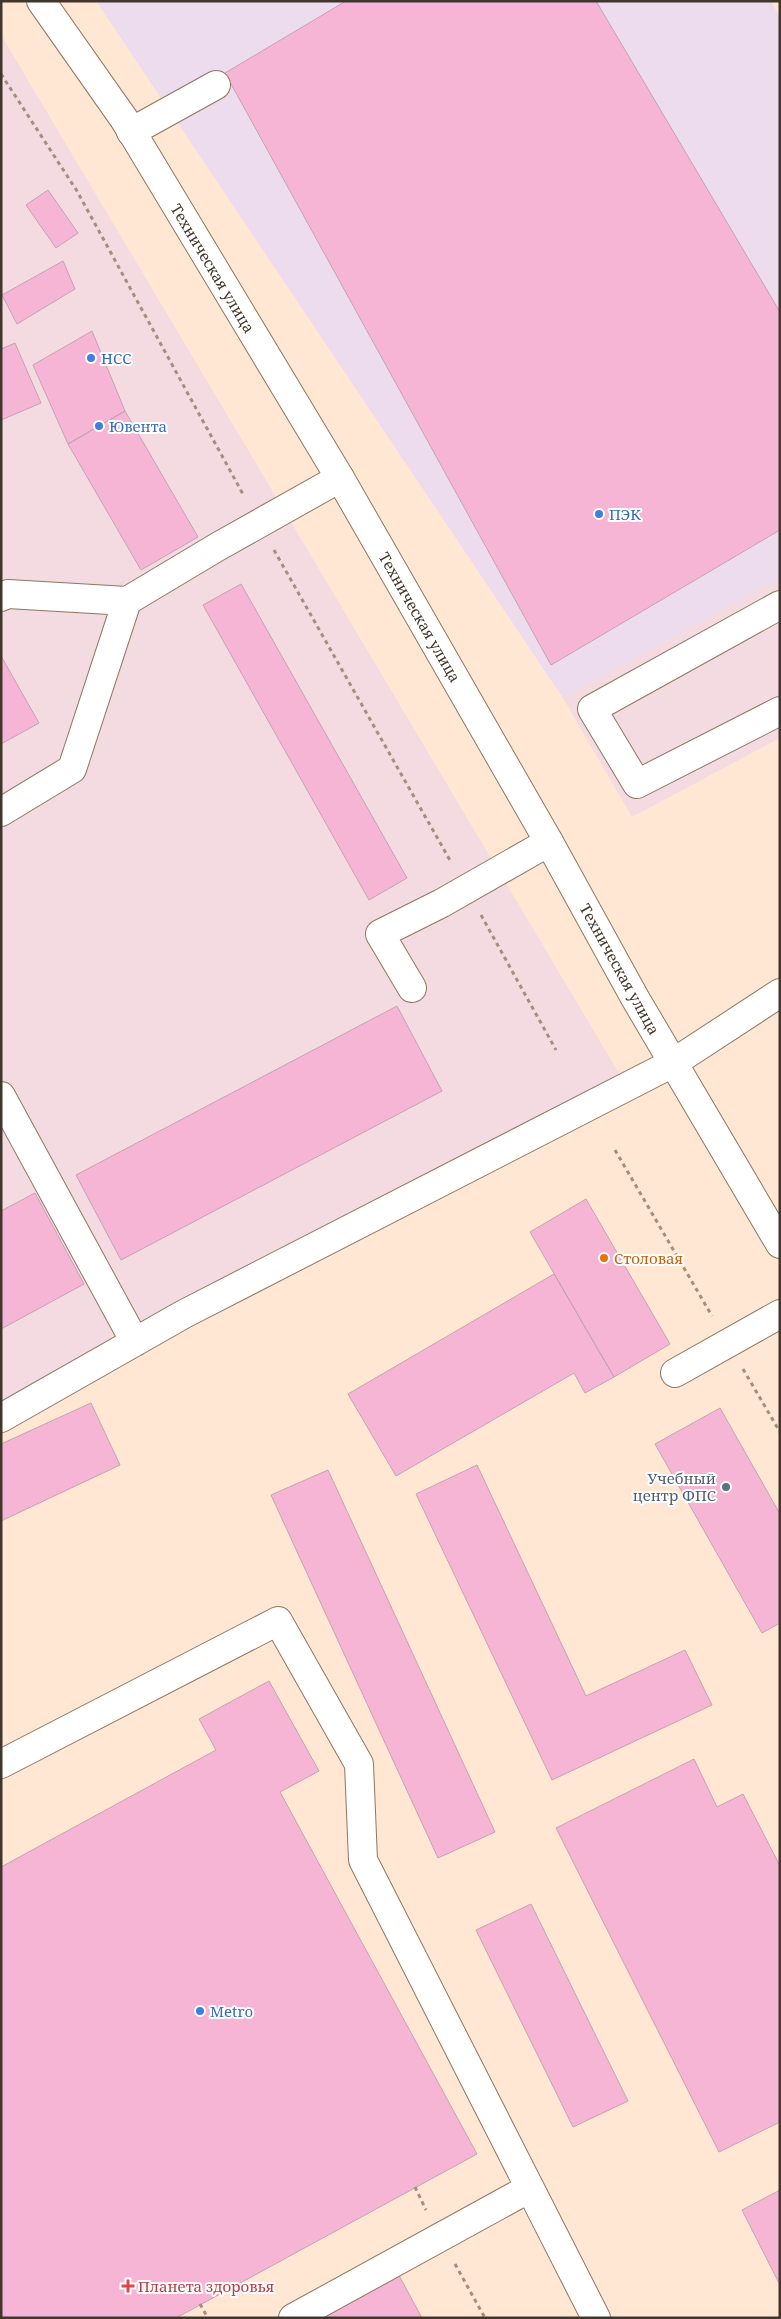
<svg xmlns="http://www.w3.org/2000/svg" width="781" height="2319" font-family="'Noto Serif',serif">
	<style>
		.commercial { fill: #ecdcee }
		.industrial { fill: #f4dae1 }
		.building { fill: #f7b5d5; stroke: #c5a2b2 }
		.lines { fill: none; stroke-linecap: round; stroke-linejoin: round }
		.minor-casing { stroke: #907660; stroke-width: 30 }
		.major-casing { stroke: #907660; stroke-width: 30 }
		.path { stroke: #a18f80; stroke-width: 3; stroke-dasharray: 4 4; stroke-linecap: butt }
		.minor { stroke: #fff; stroke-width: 28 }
		.major { stroke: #fff; stroke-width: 28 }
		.shop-dot { fill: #3f7fe0; stroke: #fff; stroke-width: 2 }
		.food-dot { fill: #e8710a; stroke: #fff; stroke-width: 2 }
		.service-dot { fill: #5c6f8a; stroke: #fff; stroke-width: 2 }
		.health-dot { fill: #e0444e; stroke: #fff; stroke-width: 2 }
		.labels { text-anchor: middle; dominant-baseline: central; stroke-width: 4; stroke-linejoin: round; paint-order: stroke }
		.street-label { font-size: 15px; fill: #41362c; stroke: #fff }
		.shop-label { font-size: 15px; fill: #366cbe; stroke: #fff; text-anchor: start }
		.food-label { font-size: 15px; fill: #c56008; stroke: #fff; text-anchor: start }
		.service-label { font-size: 15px; fill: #4e5e75; stroke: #fff; text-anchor: end }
		.health-label { font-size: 15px; fill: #be3a42; stroke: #fff; text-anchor: start }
	</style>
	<rect width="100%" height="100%" fill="#ffe7d3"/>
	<path class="commercial" d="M96,1H771L780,18V578L563,698Z"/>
	<path class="industrial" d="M1,35L620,1075L1,1409Z
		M780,578V738L632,817L563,698Z"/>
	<path class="building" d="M346,1H596L780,312V530L551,665L225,73Z
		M48,190L78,233L56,248L26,205Z
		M63,261L75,289L17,324L2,295Z
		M92,331L125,411L68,444L33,365Z
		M15,343L41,403L1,420V349Z
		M125,411L198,537L141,570L68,444Z
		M241,584L407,878L369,900L203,605Z
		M1,656L39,723L1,744Z
		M397,1006L442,1091L121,1260L76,1175Z
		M35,1193L84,1284L1,1329V1211Z
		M586,1199L670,1344L614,1377L530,1232Z
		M554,1274L614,1377L585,1393L574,1373L396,1476L348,1394Z
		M91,1403L120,1465L1,1521V1444Z
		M720,1408L780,1514V1623L762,1633L655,1444Z
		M477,1465L586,1696L685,1650L712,1705L552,1780L416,1494Z
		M328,1470L495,1832L438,1858L271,1495Z
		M269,1681L319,1771L280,1792L477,2154L176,2318H1V1867L216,1750L199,1719Z
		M694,1759L717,1807L743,1794L780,1866V2122L719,2152L556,1828Z
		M531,1904L628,2101L573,2127L476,1930Z
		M780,2190V2285L742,2210Z
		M395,2268L422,2318H304Z"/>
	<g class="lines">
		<g class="minor-casing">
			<path id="minor" d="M131,132L216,85
				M1,597L8,594L127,601L219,546L340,478
				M780,605L592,709L637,784L780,711
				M1,812L72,769L127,601
				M412,988L380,934L442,903L549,842
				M1,1096L135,1342
				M675,1373L780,1314
				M1,1418L184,1314L673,1063
				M1,1764L278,1621L359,1764L363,1860L596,2318
				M293,2318L530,2188"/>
		</g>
		<g class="major-casing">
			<path id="major" d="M41,1L124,119L340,478L549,842L635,998L780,1244
				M673,1063L780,993"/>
		</g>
		<path class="path" d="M1,74L77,191L244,496
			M274,550L451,862
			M481,915L556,1050
			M615,1150L712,1316
			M743,1369L780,1432
			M415,2187L426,2210
			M455,2264L485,2318
			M200,2304L208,2318"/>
		<use href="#minor" class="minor"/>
		<use href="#major" class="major"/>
	</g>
	<g class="shop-dot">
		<circle cx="91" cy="358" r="5"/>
		<circle cx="99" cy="426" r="5"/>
		<circle cx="599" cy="514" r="5"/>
		<circle cx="200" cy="2011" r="5"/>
	</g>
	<circle class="food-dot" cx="604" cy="1258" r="5"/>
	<circle class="service-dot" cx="726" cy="1487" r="5"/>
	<path class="health-dot" d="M125.5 2278.5h5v5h5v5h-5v5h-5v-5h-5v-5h5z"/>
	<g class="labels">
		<g class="street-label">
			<text transform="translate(213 268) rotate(59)">Техническая улица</text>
			<text transform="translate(420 617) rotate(60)">Техническая улица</text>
			<text transform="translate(620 969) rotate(61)">Техническая улица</text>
		</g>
		<g class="shop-label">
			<text x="101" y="358">НСС</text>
			<text x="109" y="426">Ювента</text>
			<text x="609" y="514">ПЭК</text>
			<text x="210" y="2011">Metro</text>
		</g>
		<g class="food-label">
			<text x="614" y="1258">Столовая</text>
		</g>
		<g class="service-label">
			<text x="716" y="1478">Учебный<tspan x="716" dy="17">центр ФПС</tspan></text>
		</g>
		<g class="health-label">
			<text x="138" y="2286">Планета здоровья</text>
		</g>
	</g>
	<rect width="781" height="2319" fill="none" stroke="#41362c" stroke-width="5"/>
</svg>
